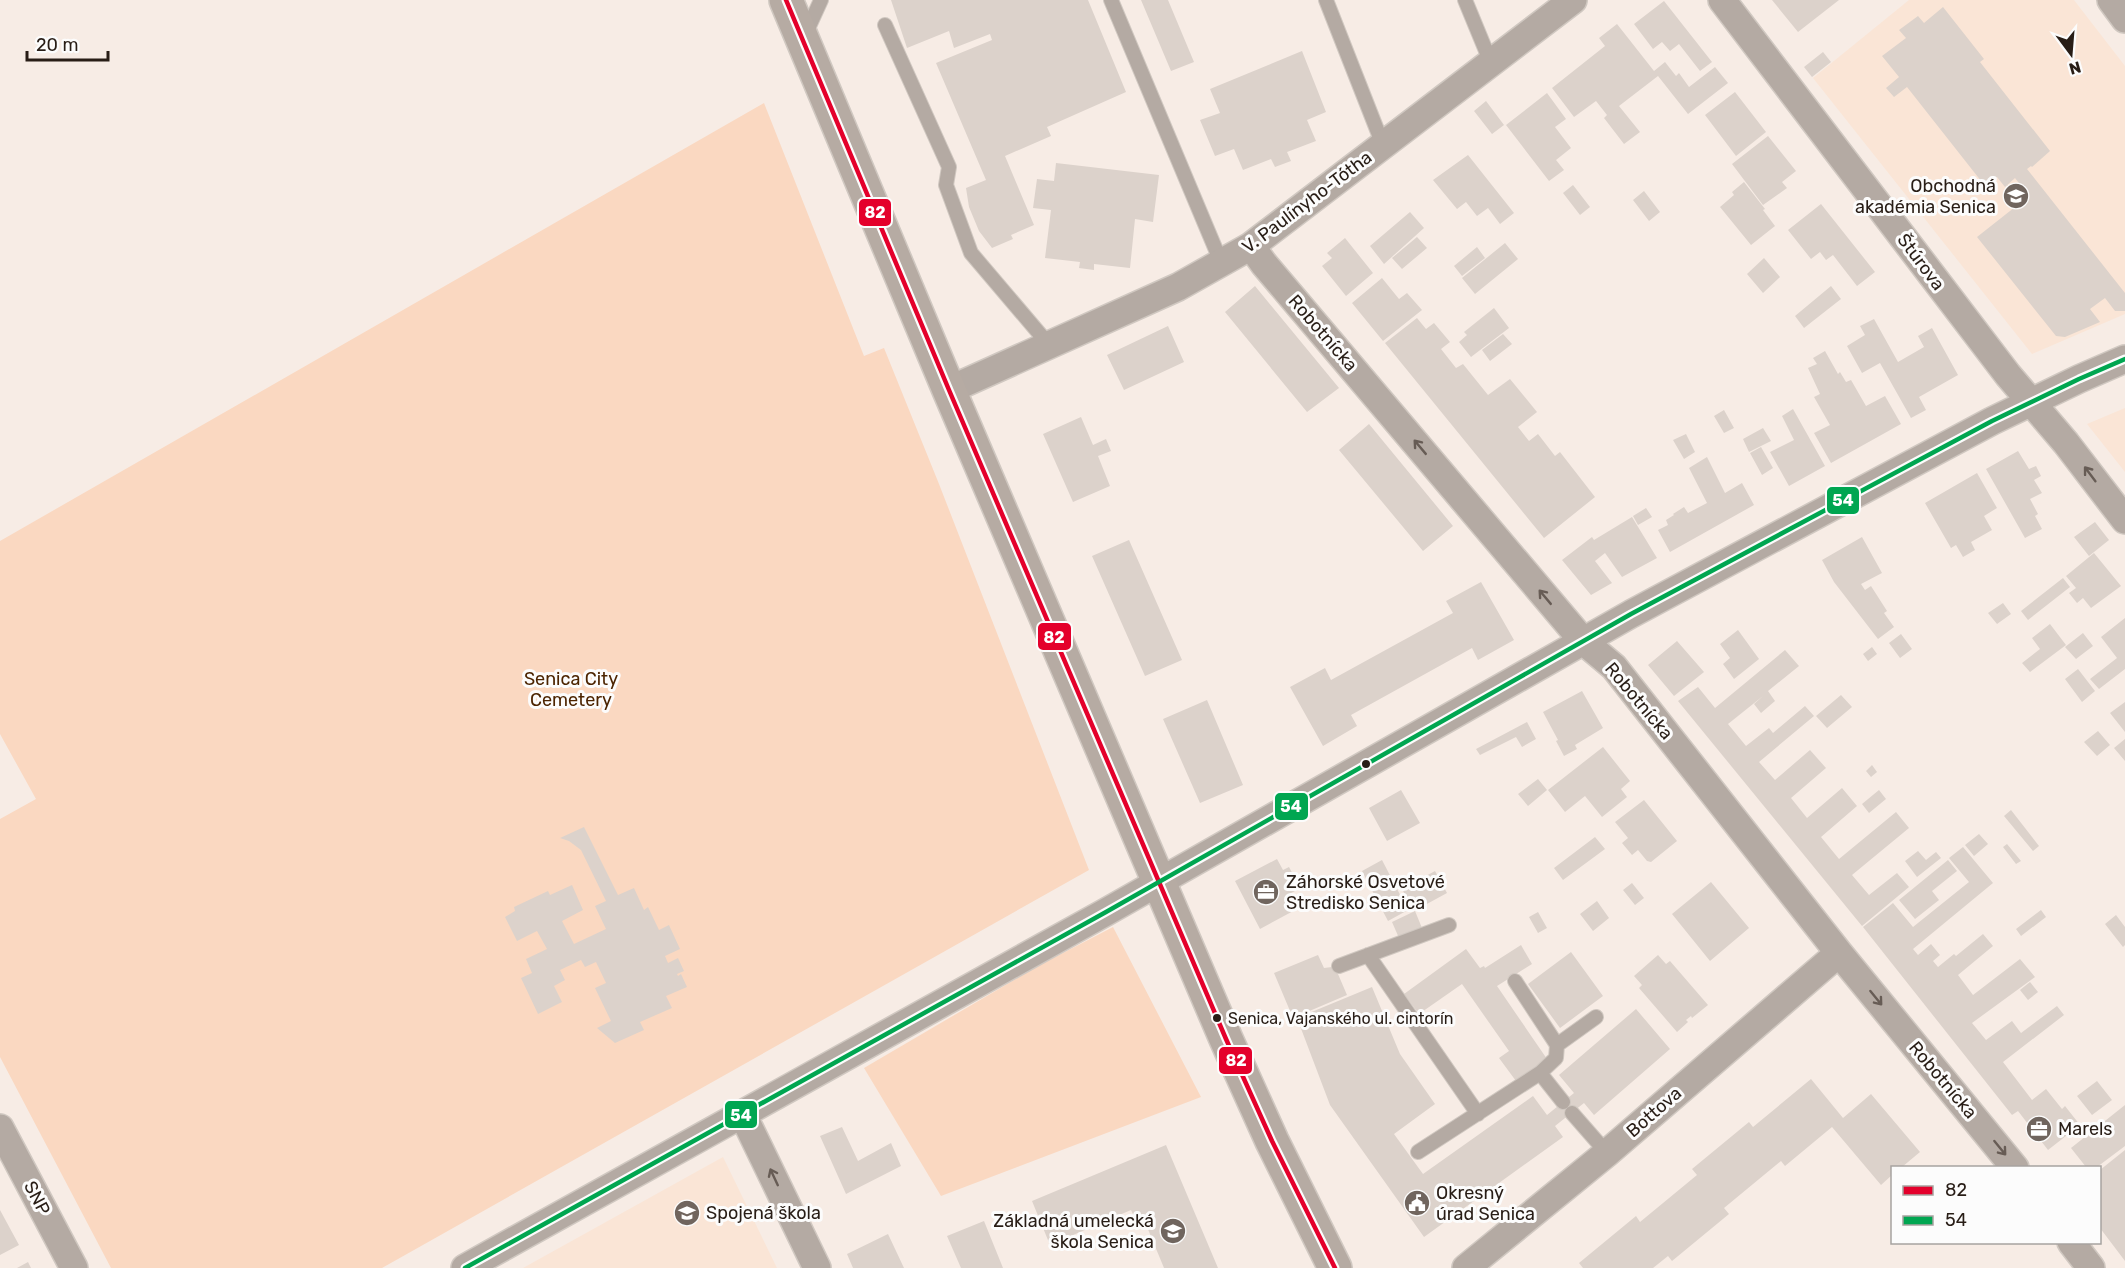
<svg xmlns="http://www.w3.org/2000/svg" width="2125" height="1268" font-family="Rubik,sans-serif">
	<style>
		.built { fill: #fae5d6 }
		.green { fill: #fad8c1 }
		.building { fill: #dcd2cb }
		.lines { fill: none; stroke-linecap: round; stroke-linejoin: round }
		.service-casing { stroke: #d0c8c1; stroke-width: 16 }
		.minor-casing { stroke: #d0c8c1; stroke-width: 30 }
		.primary-casing { stroke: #d0c8c1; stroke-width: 36 }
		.service { stroke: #b4aaa3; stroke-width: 14 }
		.minor { stroke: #b4aaa3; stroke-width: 27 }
		.primary { stroke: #b6aba3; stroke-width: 33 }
		.bus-1-casing { stroke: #fcfcfc; stroke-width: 9 }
		.bus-2-casing { stroke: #fcfcfc; stroke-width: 9 }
		.bus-1 { stroke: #e4002b; stroke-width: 4.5 }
		.bus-2 { stroke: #00a651; stroke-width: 4.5 }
		.oneway { stroke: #675c55 }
		.bus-dot { fill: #281d16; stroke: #fcfcfc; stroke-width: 2 }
		.labels { text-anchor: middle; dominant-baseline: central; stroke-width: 6; stroke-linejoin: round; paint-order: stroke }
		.bus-label { font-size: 16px; fill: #281d16; stroke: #fcfcfc; text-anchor: start }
		.poi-label { font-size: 18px; fill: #281d16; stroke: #fcfcfc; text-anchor: start }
		.street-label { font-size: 18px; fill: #281d16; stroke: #fcfcfc }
		.park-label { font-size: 18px; fill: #4c2400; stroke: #fcfcfc }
		.line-badge { stroke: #fcfcfc; stroke-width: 2 }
		.badge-label { font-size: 16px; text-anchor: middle; font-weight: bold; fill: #fff }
	</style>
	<rect width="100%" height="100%" fill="#f7ece5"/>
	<path class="built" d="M1909,0H2074L2125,66V314L2032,354L1813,78Z
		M2125,408V472L2087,424Z
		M723,1157L777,1268H523Z"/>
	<path class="green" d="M764,103L864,356L884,348L939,484L1089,870L382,1268H111L0,1057V819L36,799L0,734V541Z
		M1113,927L1201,1097L941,1196L864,1068L1038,966Z"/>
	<path class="building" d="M891,0H1088L1126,92L1047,127L1051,136L1005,156L1034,225L1011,235L1013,239L992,248L979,231L969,207L966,188L986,180L936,63L992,40L990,34L954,48L949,31L907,48Z
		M1141,0H1168L1194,62L1171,71Z
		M1772,0H1839L1798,32Z
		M1664,1L1712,62L1700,71L1679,44L1670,51L1662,42L1653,49L1634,24Z
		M1943,7L1984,59L1980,62L2050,151L2032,167L2031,166L2027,169L2125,293V311H2115L2105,298L2090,309L2100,322L2065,337L2056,336L1977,237L2029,196L2015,178L2005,187L1997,177L1985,186L1907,87L1894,97L1886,88L1899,77L1882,56L1906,38L1899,30L1918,16L1924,23Z
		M1617,24L1654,71L1665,62L1676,76L1679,73L1689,87L1715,67L1728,83L1688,114L1658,76L1619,106L1640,132L1624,144L1604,118L1607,115L1596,101L1574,117L1552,88L1605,46L1599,38Z
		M1302,51L1326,112L1307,120L1316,141L1287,152L1291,161L1275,167L1271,159L1243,170L1234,149L1215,156L1200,120L1220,113L1210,89Z
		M1823,52L1831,62L1812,77L1804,67Z
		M1735,92L1766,132L1736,156L1705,115Z
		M1547,93L1566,119L1555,127L1571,148L1556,160L1564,170L1549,181L1506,125Z
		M1486,101L1504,125L1492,134L1474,111Z
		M1768,136L1796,171L1782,182L1787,188L1763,205L1732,164Z
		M1468,155L1514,213L1500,224L1488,208L1477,216L1466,202L1457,209L1433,180Z
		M1056,163L1159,175L1153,222L1135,219L1130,268L1094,264V270L1079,268L1080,262L1045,258L1051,210L1033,208L1037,179L1054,181Z
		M1744,182L1765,209L1763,210L1775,226L1751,245L1720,207L1734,195L1732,192Z
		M1573,185L1590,207L1580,215L1563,193Z
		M1644,191L1660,212L1649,221L1633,200Z
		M1821,204L1875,272L1857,286L1833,255L1826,260L1820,252L1811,259L1788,230Z
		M1410,212L1424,228L1384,264L1370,246Z
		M1417,237L1427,248L1402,269L1392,258Z
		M1345,238L1373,273L1346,296L1322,266L1332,258L1327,253Z
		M1505,243L1518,259L1475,294L1462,278Z
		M1477,247L1485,258L1462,276L1454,266Z
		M1764,258L1780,277L1763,293L1747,274Z
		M1382,278L1399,299L1407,293L1422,310L1383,341L1352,303Z
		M1255,286L1339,388L1307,412L1225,312Z
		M1831,286L1841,299L1804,328L1795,316Z
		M1494,308L1509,328L1471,357L1459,342L1467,335L1464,332Z
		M1417,318L1426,329L1434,323L1450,342L1441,349L1456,368L1463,364L1488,395L1510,379L1537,412L1518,427L1529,441L1538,434L1555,456L1560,452L1595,497L1544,538L1385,343Z
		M1874,319L1898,362L1924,347L1918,336L1932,328L1958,375L1919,397L1926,410L1911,418L1880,363L1862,373L1847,346L1865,335L1860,326Z
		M1168,326L1184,362L1124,390L1107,355Z
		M1503,334L1512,344L1490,361L1482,350Z
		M1825,351L1838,374L1840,372L1846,382L1851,380L1866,406L1885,396L1901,424L1831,463L1814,433L1830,425L1814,397L1820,394L1808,368L1817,364L1813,358Z
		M1793,409L1825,466L1789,486L1770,452L1794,440L1782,416Z
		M1724,410L1734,428L1724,433L1714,416Z
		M1081,417L1093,445L1106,439L1111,451L1098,456L1110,486L1073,502L1043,434Z
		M1369,424L1453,526L1423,551L1339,450Z
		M1763,428L1771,441L1749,452L1743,439Z
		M1686,434L1695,452L1684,459L1673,440Z
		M1761,447L1773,468L1762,475L1750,453Z
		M2018,451L2029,469L2036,466L2041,476L2034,480L2042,493L2030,499L2038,514L2035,516L2042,529L2025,538L1986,469Z
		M1707,457L1725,493L1742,483L1754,505L1670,552L1658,530L1668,525L1666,520L1674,515L1673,514L1684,507L1688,513L1707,503L1689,468Z
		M1977,473L1997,508L1984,516L1992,530L1971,542L1975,550L1963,557L1956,545L1951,548L1925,503Z
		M1646,508L1652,517L1638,525L1633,516Z
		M1632,517L1657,558L1622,577L1605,553L1595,561L1612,583L1591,595L1562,560L1592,537L1594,540Z
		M2095,522L2109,540L2089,556L2074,537Z
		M1862,537L1882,573L1861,584L1865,590L1871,586L1887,611L1884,613L1894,627L1878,639L1834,582L1822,560Z
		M1129,540L1182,660L1145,676L1092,556Z
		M2094,553L2121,586L2091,608L2083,598L2077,603L2069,593L2076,588L2066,576Z
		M2063,578L2070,587L2028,620L2021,611Z
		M1481,582L1514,640L1478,660L1472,648L1351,715L1357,726L1323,746L1290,687L1325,668L1331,680L1453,613L1446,601Z
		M2003,603L2011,614L1997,624L1988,613Z
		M2125,618V669L2099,689L2090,679L2117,658L2101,637Z
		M2050,624L2066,645L2030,672L2022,663L2040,649L2032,638Z
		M1738,630L1759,659L1734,679L1723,664L1730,658L1720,644Z
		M2083,633L2093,646L2076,659L2065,647Z
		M1901,634L1912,649L1900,658L1889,643Z
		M1677,641L1704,672L1674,696L1648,665Z
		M1872,647L1877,654L1868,661L1863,654Z
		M1785,650L1799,666L1768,691L1775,701L1761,713L1754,704L1763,696L1728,724L1746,746L1769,728L1773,733L1805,706L1814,716L1759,762L1775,780L1810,750L1826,768L1791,798L1807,818L1842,788L1857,806L1821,837L1839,859L1896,812L1909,828L1852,875L1869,895L1897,873L1909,887L1862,926L1678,701L1698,687L1715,708Z
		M2078,669L2095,691L2082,702L2065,679Z
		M1582,691L1603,728L1575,745L1577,749L1564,756L1556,741L1558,740L1543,712Z
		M1841,695L1852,707L1827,728L1816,716Z
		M1207,700L1243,785L1200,803L1163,719Z
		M2125,702V732L2110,713Z
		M1527,722L1536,739L1522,747L1516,737L1480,755L1476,749Z
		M2098,731L2110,745L2097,756L2084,742Z
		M2125,739V761L2114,748Z
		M1603,747L1630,781L1621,789L1627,797L1602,817L1585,796L1565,812L1548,790Z
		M1872,765L1877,772L1871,777L1866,771Z
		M1538,779L1547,790L1528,806L1518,794Z
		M1401,790L1420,823L1387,841L1369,808Z
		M1879,790L1886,799L1869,813L1862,804Z
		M1644,800L1677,841L1651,862L1647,861L1638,850L1632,855L1622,843L1628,838L1615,822Z
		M2011,810L2039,846L2033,851L2004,816Z
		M584,827L618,895L634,888L644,910L648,907L659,930L669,925L680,949L665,956L668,963L678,958L684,971L677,974L678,976L681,974L687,987L666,996L672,1008L640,1022L644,1030L615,1043L597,1028L611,1021L595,988L606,983L596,962L585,967L581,960L560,970L565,980L554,986L562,1002L538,1014L521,978L532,973L526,959L547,949L537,931L517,941L505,917L515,911L514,907L548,891L550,895L572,885L583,910L562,921L574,944L606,929L595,906L606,901L581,850L569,841L560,838Z
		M1979,834L1988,844L1974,856L1965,845Z
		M1595,837L1605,849L1563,880L1554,868Z
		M2007,844L2021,861L2016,864L2003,847Z
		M1963,847L1993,883L1913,949L1918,955L1931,944L1940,955L1933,961L1938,967L1954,954L1956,956L1983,934L1993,946L1958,975L1973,995L2020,959L2035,977L1972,1023L1986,1040L2012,1021L2021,1033L2057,1006L2064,1015L2003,1062L2032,1100L2046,1089L2062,1109L2065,1106L2080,1125L2048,1150L2018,1111L2012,1115L1863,927L1893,903L1913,927L1969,882L1949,858Z
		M1918,851L1926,860L1936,852L1941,858L1917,877L1905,861Z
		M1277,859L1283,870L1289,867L1296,880L1291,883L1295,891L1289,894L1297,909L1260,929L1235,881Z
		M1382,860L1408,910L1388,921L1362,871Z
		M1948,860L1957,871L1932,891L1939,900L1915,919L1899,900Z
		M1435,871L1447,893L1414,911L1402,889Z
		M1711,882L1749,928L1710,961L1672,914Z
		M1632,883L1644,898L1635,905L1623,890Z
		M1597,901L1609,918L1593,931L1580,914Z
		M2041,910L2046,917L2021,936L2016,929Z
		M1415,911L1422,928L1399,938L1392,922Z
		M1538,912L1547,928L1538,933L1529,917Z
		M2116,915L2125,927V945L2123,947L2105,924Z
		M1521,945L1532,964L1497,986L1547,1059L1516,1081L1499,1058L1509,1051L1462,984L1419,1014L1404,994L1466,949L1480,968L1484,966L1485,968Z
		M1571,952L1603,996L1560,1028L1528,984Z
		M1318,955L1324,968L1332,967L1338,974L1347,995L1293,1018L1274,973Z
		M1658,955L1666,964L1670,961L1708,1005L1692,1018L1691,1016L1686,1020L1688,1022L1677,1032L1639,988L1642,985L1634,976Z
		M2030,982L2038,992L2028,1000L2020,990Z
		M1372,987L1400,1054L1435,1104L1394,1134L1423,1174L1533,1096L1547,1115L1574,1093L1559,1075L1636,1009L1670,1049L1594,1115L1584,1103L1555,1126L1563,1137L1424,1237L1330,1105L1297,1018Z
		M1811,1079L1843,1118L1871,1094L1920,1152L1902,1167H1893L1892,1175L1881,1185L1832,1127L1785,1166L1781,1161L1724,1208L1729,1214L1672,1261L1668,1256L1653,1268H1583L1579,1263L1636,1216L1640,1222L1697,1175L1692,1169L1749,1122L1753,1127Z
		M2097,1081L2112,1100L2092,1115L2077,1096Z
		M2125,1105V1146L2097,1167H2086L2071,1148Z
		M842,1127L858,1161L891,1143L901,1166L846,1194L820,1136Z
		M1166,1145L1218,1268H1164L1145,1222L1138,1225L1131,1210L1050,1245L1032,1201Z
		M2125,1150V1261L2100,1228V1170Z
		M0,1210L19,1245L0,1255Z
		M984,1221L1003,1268H961L947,1236Z
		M888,1234L904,1268H853L847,1254Z
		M28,1262L31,1268H17Z"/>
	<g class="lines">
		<g class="service-casing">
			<path id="service" d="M1111,0L1221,262
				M1326,0L1383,145
				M1465,0L1491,63
				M885,25L949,167L946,185L971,253L1050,346
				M805,35L821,0
				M1368,955L1478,1114
				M1339,966L1449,925
				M1515,981L1557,1045
				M1540,1073L1556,1058L1557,1045L1596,1017
				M1572,1113L1607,1153
				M1418,1152L1540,1073L1563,1102"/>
		</g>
		<g class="minor-casing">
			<path id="minor" d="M1722,0L2008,375L2066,443L2125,520
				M2111,0L2125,19
				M1251,246L1264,264L1583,641L1614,667L1839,953L2015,1168
				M949,390L1178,287L1251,246L1573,0
				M743,1115L817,1268
				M0,1128L74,1268
				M2071,1242L2091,1268
				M465,1268L1106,912L1631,614L1992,421L2079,379L2125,359
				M1466,1268L1607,1153L1839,953"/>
		</g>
		<g class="primary-casing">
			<path id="primary" d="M786,0L949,390L1226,1039L1272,1141L1335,1268"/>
		</g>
		<use href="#service" class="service"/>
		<use href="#minor" class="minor"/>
		<use href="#primary" class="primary"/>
		<g class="bus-1-casing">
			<path id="bus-1" d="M786,0L949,390L1226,1039L1272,1141L1335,1268"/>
		</g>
		<g class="bus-2-casing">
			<path id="bus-2" d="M465,1268L1106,912L1631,614L1992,421L2079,379L2125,359"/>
		</g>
		<use href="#bus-1" class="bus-1"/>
		<use href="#bus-2" class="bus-2"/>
	</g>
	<defs><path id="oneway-shaft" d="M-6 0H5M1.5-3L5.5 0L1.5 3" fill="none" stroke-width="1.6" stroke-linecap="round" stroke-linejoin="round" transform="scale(1.5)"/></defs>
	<g class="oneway">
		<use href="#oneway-shaft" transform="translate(1420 447) rotate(-130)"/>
		<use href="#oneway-shaft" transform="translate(2090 474) rotate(-127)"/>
		<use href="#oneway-shaft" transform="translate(1545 597) rotate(-130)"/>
		<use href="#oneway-shaft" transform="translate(1876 998) rotate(51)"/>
		<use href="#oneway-shaft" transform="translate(2000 1148) rotate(51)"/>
		<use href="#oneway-shaft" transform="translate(774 1177) rotate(-115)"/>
	</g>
	<defs>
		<g id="school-disc" transform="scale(1.35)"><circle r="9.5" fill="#70655e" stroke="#fcfcfc"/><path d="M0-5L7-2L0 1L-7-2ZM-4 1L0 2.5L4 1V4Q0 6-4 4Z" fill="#fff"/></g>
		<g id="office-disc" transform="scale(1.35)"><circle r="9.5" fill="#70655e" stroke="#fcfcfc"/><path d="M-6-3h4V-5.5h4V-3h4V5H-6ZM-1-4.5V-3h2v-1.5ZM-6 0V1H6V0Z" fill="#fff"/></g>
		<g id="civic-disc" transform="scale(1.35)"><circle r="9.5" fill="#70655e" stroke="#fcfcfc"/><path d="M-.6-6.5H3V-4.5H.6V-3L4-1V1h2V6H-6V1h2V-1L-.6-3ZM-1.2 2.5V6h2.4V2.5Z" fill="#fff"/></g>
	</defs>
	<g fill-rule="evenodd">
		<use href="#school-disc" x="2016" y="196"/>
		<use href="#office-disc" x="1266" y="892"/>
		<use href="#office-disc" x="2039" y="1129"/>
		<use href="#civic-disc" x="1417" y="1203"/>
		<use href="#school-disc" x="687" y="1213"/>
		<use href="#school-disc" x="1173" y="1231"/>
	</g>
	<g class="bus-dot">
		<circle cx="1366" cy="764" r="5"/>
		<circle cx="1217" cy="1018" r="5"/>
	</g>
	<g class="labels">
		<g class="bus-label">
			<text x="1228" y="1018">Senica, Vajanského ul. cintorín</text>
		</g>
		<g class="poi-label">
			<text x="1996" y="186" text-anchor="end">Obchodná<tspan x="1996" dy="21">akadémia Senica</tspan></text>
			<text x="1286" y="882">Záhorské Osvetové<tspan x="1286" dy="21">Stredisko Senica</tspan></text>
			<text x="2058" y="1129">Marels</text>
			<text x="1436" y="1193">Okresný<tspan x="1436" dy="21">úrad Senica</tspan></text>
			<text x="706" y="1213">Spojená škola</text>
			<text x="1154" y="1221" text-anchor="end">Základná umelecká<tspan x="1154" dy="21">škola Senica</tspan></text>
		</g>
		<g class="street-label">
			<text transform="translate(1307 202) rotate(-37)">V. Paulínyho-Tótha</text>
			<text transform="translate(1921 262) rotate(53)">Štúrova</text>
			<text transform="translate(1323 333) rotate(49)">Robotnícka</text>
			<text transform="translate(1639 701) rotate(50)">Robotnícka</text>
			<text transform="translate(1943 1080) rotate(50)">Robotnícka</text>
			<text transform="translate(1654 1112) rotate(-41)">Bottova</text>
			<text transform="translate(37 1198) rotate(62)">SNP</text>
		</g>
		<g class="park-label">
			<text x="571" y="679">Senica City<tspan x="571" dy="21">Cemetery</tspan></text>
		</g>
	</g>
	<g class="line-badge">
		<rect x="858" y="198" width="34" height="29" rx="6" fill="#e4002b"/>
		<rect x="1826" y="486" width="34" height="29" rx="6" fill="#00a651"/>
		<rect x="1037" y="622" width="35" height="29" rx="6" fill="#e4002b"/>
		<rect x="1274" y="792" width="35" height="29" rx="6" fill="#00a651"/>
		<rect x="1218" y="1046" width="35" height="29" rx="6" fill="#e4002b"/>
		<rect x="724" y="1100" width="34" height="29" rx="6" fill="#00a651"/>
	</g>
	<g class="badge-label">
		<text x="875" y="218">82</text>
		<text x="1843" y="506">54</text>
		<text x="1054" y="643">82</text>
		<text x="1291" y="812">54</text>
		<text x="1236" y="1066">82</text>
		<text x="741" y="1121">54</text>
	</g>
	<rect x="1891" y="1166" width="210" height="78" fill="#fcfcfc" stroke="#a7a3a0" stroke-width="1.5"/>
	<rect x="1903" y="1186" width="30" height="9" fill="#e4002b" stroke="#a7a3a0" stroke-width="1.5"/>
	<text x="1945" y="1196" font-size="18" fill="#281d16">82</text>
	<rect x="1903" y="1216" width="30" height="9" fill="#00a651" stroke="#a7a3a0" stroke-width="1.5"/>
	<text x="1945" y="1226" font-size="18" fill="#281d16">54</text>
	<g transform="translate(2071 54) rotate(164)" stroke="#fcfcfc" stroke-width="4.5" paint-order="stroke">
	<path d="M0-4.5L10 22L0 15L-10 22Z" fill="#281d16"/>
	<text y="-9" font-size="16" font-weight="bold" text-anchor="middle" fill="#281d16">N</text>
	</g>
	<path d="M27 51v9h81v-9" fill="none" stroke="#281d16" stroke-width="3"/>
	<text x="36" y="51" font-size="18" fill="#281d16" stroke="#fcfcfc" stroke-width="4.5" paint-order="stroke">20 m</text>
</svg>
